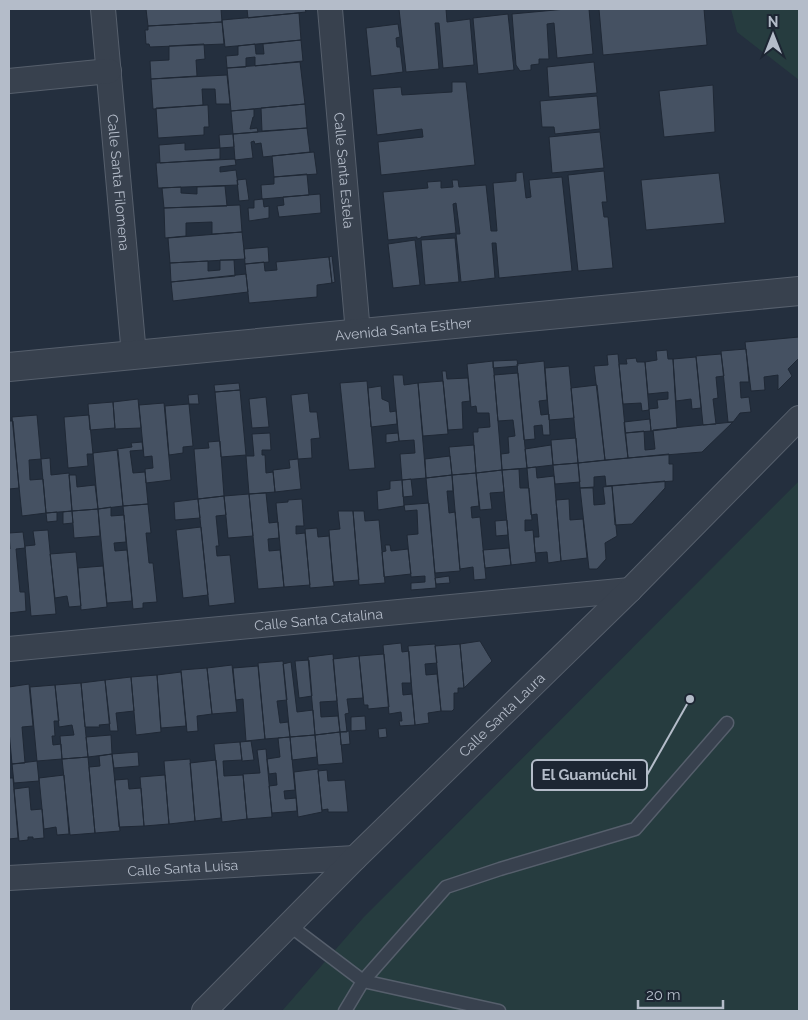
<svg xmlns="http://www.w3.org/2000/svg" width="808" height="1020" font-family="Raleway,sans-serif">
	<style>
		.green { fill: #263c3f }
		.building { fill: #455162; stroke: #1f2835 }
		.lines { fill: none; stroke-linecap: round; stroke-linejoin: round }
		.service-casing { stroke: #565f6c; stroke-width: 15 }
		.minor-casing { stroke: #565f6c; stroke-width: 26 }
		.tertiary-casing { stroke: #565f6c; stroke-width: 30 }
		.service { stroke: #38414e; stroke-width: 12 }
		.minor { stroke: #38414e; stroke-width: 24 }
		.tertiary { stroke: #38414e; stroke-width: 28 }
		.labels { text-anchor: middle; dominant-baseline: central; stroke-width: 5; stroke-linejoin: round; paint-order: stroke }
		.street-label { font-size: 14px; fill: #b4bcc9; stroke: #1d2633 }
		.leader { fill: none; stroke: #b4bcc9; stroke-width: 2 }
		.callout-dot { fill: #b4bcc9; stroke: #1d2633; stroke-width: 2 }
		.callout { fill: #1d2633; stroke: #b4bcc9; stroke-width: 2 }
		.callout-label { font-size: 15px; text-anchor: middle; font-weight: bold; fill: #b4bcc9 }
	</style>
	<rect width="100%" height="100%" fill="#242f3e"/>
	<path class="green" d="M731,9H799V80L737,32Z
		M799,481V1011H282L363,918Z"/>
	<path class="building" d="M146,9H221L222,22L148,26Z
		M247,9H305L306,12L248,18Z
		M399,9H446L447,22L470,19L474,65L443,68L439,23H435L439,69L406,72Z
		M566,9H589L593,54L557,58L554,23L547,24L549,59H539V64L531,65V70L520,71L516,65L512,14Z
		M599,9H704L707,45L603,55Z
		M299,13L301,40L225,47L222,20Z
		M508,14L514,70L478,74L473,18Z
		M222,22L224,44L150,47L149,44H146L145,30H148V26Z
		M398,24L400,37L396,38L397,47H400L403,72L371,76L366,28Z
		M301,40L303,61L255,66V57L246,58V67L227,68L226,56L238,55V46L255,44L256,54H264L263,44Z
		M204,44L205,59L196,60L197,76L151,79L150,61L169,60V46Z
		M300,62L305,104L231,111L227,68Z
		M594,62L597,93L549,97L547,67Z
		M227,75L230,104H216L215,89H202L203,105L153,109L151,79Z
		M452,82H466L475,165L381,175L378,142L423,137L422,129L377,135L373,89L401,87L402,95L452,92Z
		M713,85L715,132L664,137L659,91Z
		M597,96L600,129L555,134L554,127H542L540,101Z
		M305,104L307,128L262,131L261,108Z
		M208,105L209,127H204V135L158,138L156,108Z
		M254,109V117H253L250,129L257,128L258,132L233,134L231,111Z
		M307,128L310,152L263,157L261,143L255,144L254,141L251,142L253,158L235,160L233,134Z
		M600,132L604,168L552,173L549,137Z
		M233,134L234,147L220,148L219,135Z
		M185,143V150L220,148V159L160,163L159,145Z
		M314,152L317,174L274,177L272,156Z
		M235,159L236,165L220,167V172L236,170L238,185L158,188L156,163Z
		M604,171L607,202H602L604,217H608L613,268L578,271L568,175Z
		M523,172L526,198L531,197L529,180L562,177L572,271L499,278L496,243H492L495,278L461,282L456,234H460L456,203L453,204L456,233L421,237V238L417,239V237L388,240L383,192L428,188L427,182L441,181V188L453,187L452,180H458L459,187L486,185L491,231H497L493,183L516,181V173Z
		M719,173L725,223L646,230L641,180Z
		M307,174L309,195L262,199L261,185L274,184V177Z
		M246,179L249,200L239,201L237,180Z
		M225,186L227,206L164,208L162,188L181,187V193L197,194V187Z
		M320,194L321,213L279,217L277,206L284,205L283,197Z
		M263,199L264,207L269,206V218L249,221L248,208H254V200Z
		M240,205L242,232L212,234V222L186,223V236L165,238L164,208Z
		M242,232L245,259L170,263L168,238Z
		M455,238L459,282L425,285L421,240Z
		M415,240L420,285L393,288L388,244Z
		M268,247L269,262L245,264L244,249Z
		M332,256L335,282L332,283L329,257Z
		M329,257L332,283L317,285V297L249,303L245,264L264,262L265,271L277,270L276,262Z
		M220,260H234L235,276L171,282L170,263L208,261V271L220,270Z
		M246,274L248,292L173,301L171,282Z
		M799,337V358L788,369L792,376L778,390V375L764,377L765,390L751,391L745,342Z
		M746,349L749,382H740L741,398L749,397L751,412L740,413L733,422H728L721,351Z
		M667,350L668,359H673L677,428L651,431L649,409L658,408L657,400L668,399V392L648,394L645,362L657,360L656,351Z
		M618,354L628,458L605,460L594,366L608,365L607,355Z
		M721,354L724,376L716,377L718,398L713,399L716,424L703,425L696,356Z
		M696,357L701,408L692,409L691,399L676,401L673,359Z
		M636,358L637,362H645L649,410L642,411L641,403L623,404L619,364H627L626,359Z
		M517,360L518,366L493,368V361Z
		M493,361L502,470L476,473L473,432H478V428L490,427L489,413H477L476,406L471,407L467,364Z
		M544,361L547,400L539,401L541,415L549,414L550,435H543L542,425L534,426L535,439L524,440L517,364Z
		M569,366L574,418L549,420L545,368Z
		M442,371H446L447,379L468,378L470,401L462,402L463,429L448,430Z
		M518,373L527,468L502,470L501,454L509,453L508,437L515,436L513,420L498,421L494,375Z
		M393,375H403L404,385L418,383L426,478L402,480L400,454L415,453L414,440L399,441Z
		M367,381L375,468L349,470L340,383Z
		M443,381L448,434L423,436L418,383Z
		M239,383L240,390L215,392L214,385Z
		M597,385L605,460L578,463L571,388Z
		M381,386L382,399L389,402L390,412L396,411L397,424L371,427L368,388Z
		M240,390L246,455L221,457L215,392Z
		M308,393L310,412H317L320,438L311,439L312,458L298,459L291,395Z
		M198,394L199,404H189L188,395Z
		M266,397L269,427L252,428L249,399Z
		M138,399L141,428L115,429L113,402Z
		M113,402L115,428L90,430L88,404Z
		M164,403L171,480L146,483L145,469L153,468L152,456L144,457L139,405Z
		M189,404L193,446L183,447V453L169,455L165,406Z
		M37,415L41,459L29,460L30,480L43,479L46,513L22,516L12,417Z
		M89,415L93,454H87L88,466L68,468L64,417Z
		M650,419L651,431L625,433L624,422Z
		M9,421H13L19,488L9,489Z
		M733,422L702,452L628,458L625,433L644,431L645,450L655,449L653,430Z
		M270,433L271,450H262V455H265L266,473L273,472L275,492L249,494L246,456H254L252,434Z
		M398,433L399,441L386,443V434Z
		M576,438L578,463L553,465L551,440Z
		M220,441L224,496L198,499L194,449L209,448L208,442Z
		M142,442L143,450L130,451L133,473L145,472L148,504L123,506L117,449L132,447L131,443Z
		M474,445L476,473L452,475L449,447Z
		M551,445L553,465L527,468L525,449Z
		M118,450L123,506L98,509L93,453Z
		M669,454V464H673V481L606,486L605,476L594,477V487L580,488L578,463Z
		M450,456L452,475L426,478L425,459Z
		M50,458L51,475L69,473L72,511L46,513L41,459Z
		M298,459L301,489L275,492L273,470L290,468L289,460Z
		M578,463L580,482L555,484L553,465Z
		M536,467L537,478L554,476L561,561L548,563L547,552L535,553L534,537H539L537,514L531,515L527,468Z
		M519,469L520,488H529L532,520H525V531L533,530L536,562L511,565L502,470Z
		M502,470L504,492L490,493L492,509L480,510L476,473Z
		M476,473L479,506L471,507L472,518L480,517L486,579L474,580L473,567L460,569L452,475Z
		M69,475H76L77,487L95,485L98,509L72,511Z
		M452,475L453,491H447L449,513L455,512L460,571L435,573L426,478Z
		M411,479L413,496L403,497L402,480Z
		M402,480L404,506L378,510L377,491L390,489V481Z
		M665,481V488L632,524L615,525L612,486Z
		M612,486L617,536L605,543L606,559L597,569H589L580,488H593L594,505L605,504L603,487Z
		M266,493L269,523L278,522L279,538L268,539L269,551L280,550L284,587L258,589L249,494Z
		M249,494L253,536L228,538L224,496Z
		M224,496L226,515L216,516L219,546H216L217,556L230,555L235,603L209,606L198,499Z
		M198,499L200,518L175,520L174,502Z
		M302,499L304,526H296V534L305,533L310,585L284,587L276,503L288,502V500Z
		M569,499L570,520L583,519L587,558L561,561L556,500Z
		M429,503L436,588L411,590V583L425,582V576L411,577L407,535L418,534L417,510L405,511L404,505Z
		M148,504L151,533H146L149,563H153L157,602L143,603V608L133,609L123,506Z
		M111,507V516L124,515L126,542L114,543L115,551L127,550L132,601L107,603L98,509Z
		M98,509L100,536L74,538L72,511Z
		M72,511L73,523L63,524V512Z
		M338,511H353L359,580L333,582L329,530L340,529Z
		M353,511H364L365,521L379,520L385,583L359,585Z
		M57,512V521L47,522L46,513Z
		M507,520L508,535L496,536L495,521Z
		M201,527L208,595L183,598L176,530Z
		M317,528L318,537L329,536L334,586L310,588L305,529Z
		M48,530L56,614L31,616L25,546L35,545L33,531Z
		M23,532L25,548L16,549L20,592H25L26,611L9,613V549H10L9,533Z
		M385,545H390L391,551L408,549L411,574L384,577L382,552L386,551Z
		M509,548L511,565L485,568L483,550Z
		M76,552L81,606L69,607L67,596L55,598L50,554Z
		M103,566L107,607L81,610L78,568Z
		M449,576L450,583L436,584L435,578Z
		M480,641L492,661L464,688L460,644Z
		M401,643L402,652L409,651L411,683H402L403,695L412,694L415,725L400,726L399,721H402L401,712L389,714L383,645Z
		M435,644L437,663L425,664L426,675L437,674L441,711L428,713L429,723L415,725L408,646Z
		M460,644L464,688H458V693H454V709L452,711H441L435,646Z
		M333,654L337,701L320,702L321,717L338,716L340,732L315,735L308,657Z
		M384,654L389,707L368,709V705H364L359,656Z
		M359,656L363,698L347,699L349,713L345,714L347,732H340L333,659Z
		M309,660L312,696L299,698L295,661Z
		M283,661L287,700L277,701L280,723L288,722L290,737L265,739L258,663Z
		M291,662L297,712L313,710L315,735L290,737L283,664Z
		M232,665L237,712L212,714L207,668Z
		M258,666L265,739L246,741L243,699L236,700L233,668Z
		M207,668L212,714L197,716L198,731L187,732L181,670Z
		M181,672L186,726L161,728L157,675Z
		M157,675L161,732L136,735L131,677Z
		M131,677L134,711L116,713L118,731H110L105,680Z
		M105,680L110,724L99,725L100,727H85L81,683Z
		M81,683L88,757L62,759L60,736L74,735L72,725L59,727L55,685Z
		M29,684L33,726L22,727L25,763L12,764L9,731V687Z
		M55,685L59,721H54L55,736H52L53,745L61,744L62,759L37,761L30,687Z
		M365,716L366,730L351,731V717Z
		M386,728L387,737L379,738L378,729Z
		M349,731L350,744L341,745L340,732Z
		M340,732L343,763L318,765L315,735Z
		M111,735L112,754L88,757L86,737Z
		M315,735L317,757L292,760L290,737Z
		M290,737L295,790L284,791L285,799L296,798L297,811L272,813L269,786L277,785L276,773L269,774L267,759L280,757L278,738Z
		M251,741L254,760L242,761L240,742Z
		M240,742L242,760L223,761L224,776L243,775L247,819L222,822L214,744Z
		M266,749L272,817L247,819L243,774L260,773L257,750Z
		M138,752L139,766L114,768L112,754Z
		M112,754L120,831L95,833L89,767L100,766L99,756Z
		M88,757L95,833L70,835L62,759Z
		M190,759L195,821L169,824L164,761Z
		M216,760L221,818L195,821L190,763Z
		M37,761L39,781L14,783L12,764Z
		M318,769L322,812L298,817L294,772Z
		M327,770L328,781L345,780L348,812H328V809L322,810L318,771Z
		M64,775L69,834L57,835L56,827L44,829L39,778Z
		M165,775L169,824L144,826L140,777Z
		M9,778H13L18,838L9,839Z
		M128,779L129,789L141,788L144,826L119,827L115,780Z
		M29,787L31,810L42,809L44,838L33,839V837H28V840L19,841L14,789Z"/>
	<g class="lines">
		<g class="service-casing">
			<path id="service" d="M289,925L363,981L499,1011
				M345,1011L363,981L446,887L500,869L635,829L727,723"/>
		</g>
		<g class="minor-casing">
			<g id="minor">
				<path id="s1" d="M103,9L134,355"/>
				<path id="s2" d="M330,9L358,333"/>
				<path d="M9,81L109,71"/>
				<path id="s3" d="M9,649L630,590"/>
				<path id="s4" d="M9,878L355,858"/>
				<path id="s5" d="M204,1011L355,858L630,590L799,418"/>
			</g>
		</g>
		<g class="tertiary-casing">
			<g id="tertiary">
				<path id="s6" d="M9,367L799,291"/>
			</g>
		</g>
		<use href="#service" class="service"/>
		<use href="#minor" class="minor"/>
		<use href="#tertiary" class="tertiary"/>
	</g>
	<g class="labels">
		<g class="street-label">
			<text stroke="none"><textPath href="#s2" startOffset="162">Calle Santa Estela</textPath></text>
			<text stroke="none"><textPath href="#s1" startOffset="174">Calle Santa Filomena</textPath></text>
			<text stroke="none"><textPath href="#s6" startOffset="396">Avenida Santa Esther</textPath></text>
			<text stroke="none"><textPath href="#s3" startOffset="311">Calle Santa Catalina</textPath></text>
			<text stroke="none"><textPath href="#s5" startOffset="420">Calle Santa Laura</textPath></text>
			<text stroke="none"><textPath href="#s4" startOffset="174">Calle Santa Luisa</textPath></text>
		</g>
	</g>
	<path class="leader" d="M690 699L647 775"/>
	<circle class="callout-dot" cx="690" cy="699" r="5"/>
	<rect class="callout" x="532" y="760" width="115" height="30" rx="5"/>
	<g class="callout-label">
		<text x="589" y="780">El Guamúchil</text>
	</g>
	<rect width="808" height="1020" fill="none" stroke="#b4bcc9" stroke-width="20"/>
	<g transform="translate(773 35)" stroke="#1d2633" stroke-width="4" paint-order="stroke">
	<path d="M0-4L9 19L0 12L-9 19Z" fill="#b4bcc9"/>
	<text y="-8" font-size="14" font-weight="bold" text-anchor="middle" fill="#b4bcc9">N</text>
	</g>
	<path d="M638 1000v8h85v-8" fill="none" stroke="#b4bcc9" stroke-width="2.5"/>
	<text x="646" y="1000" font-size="15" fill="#b4bcc9" stroke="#1d2633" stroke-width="4" paint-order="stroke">20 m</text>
</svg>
